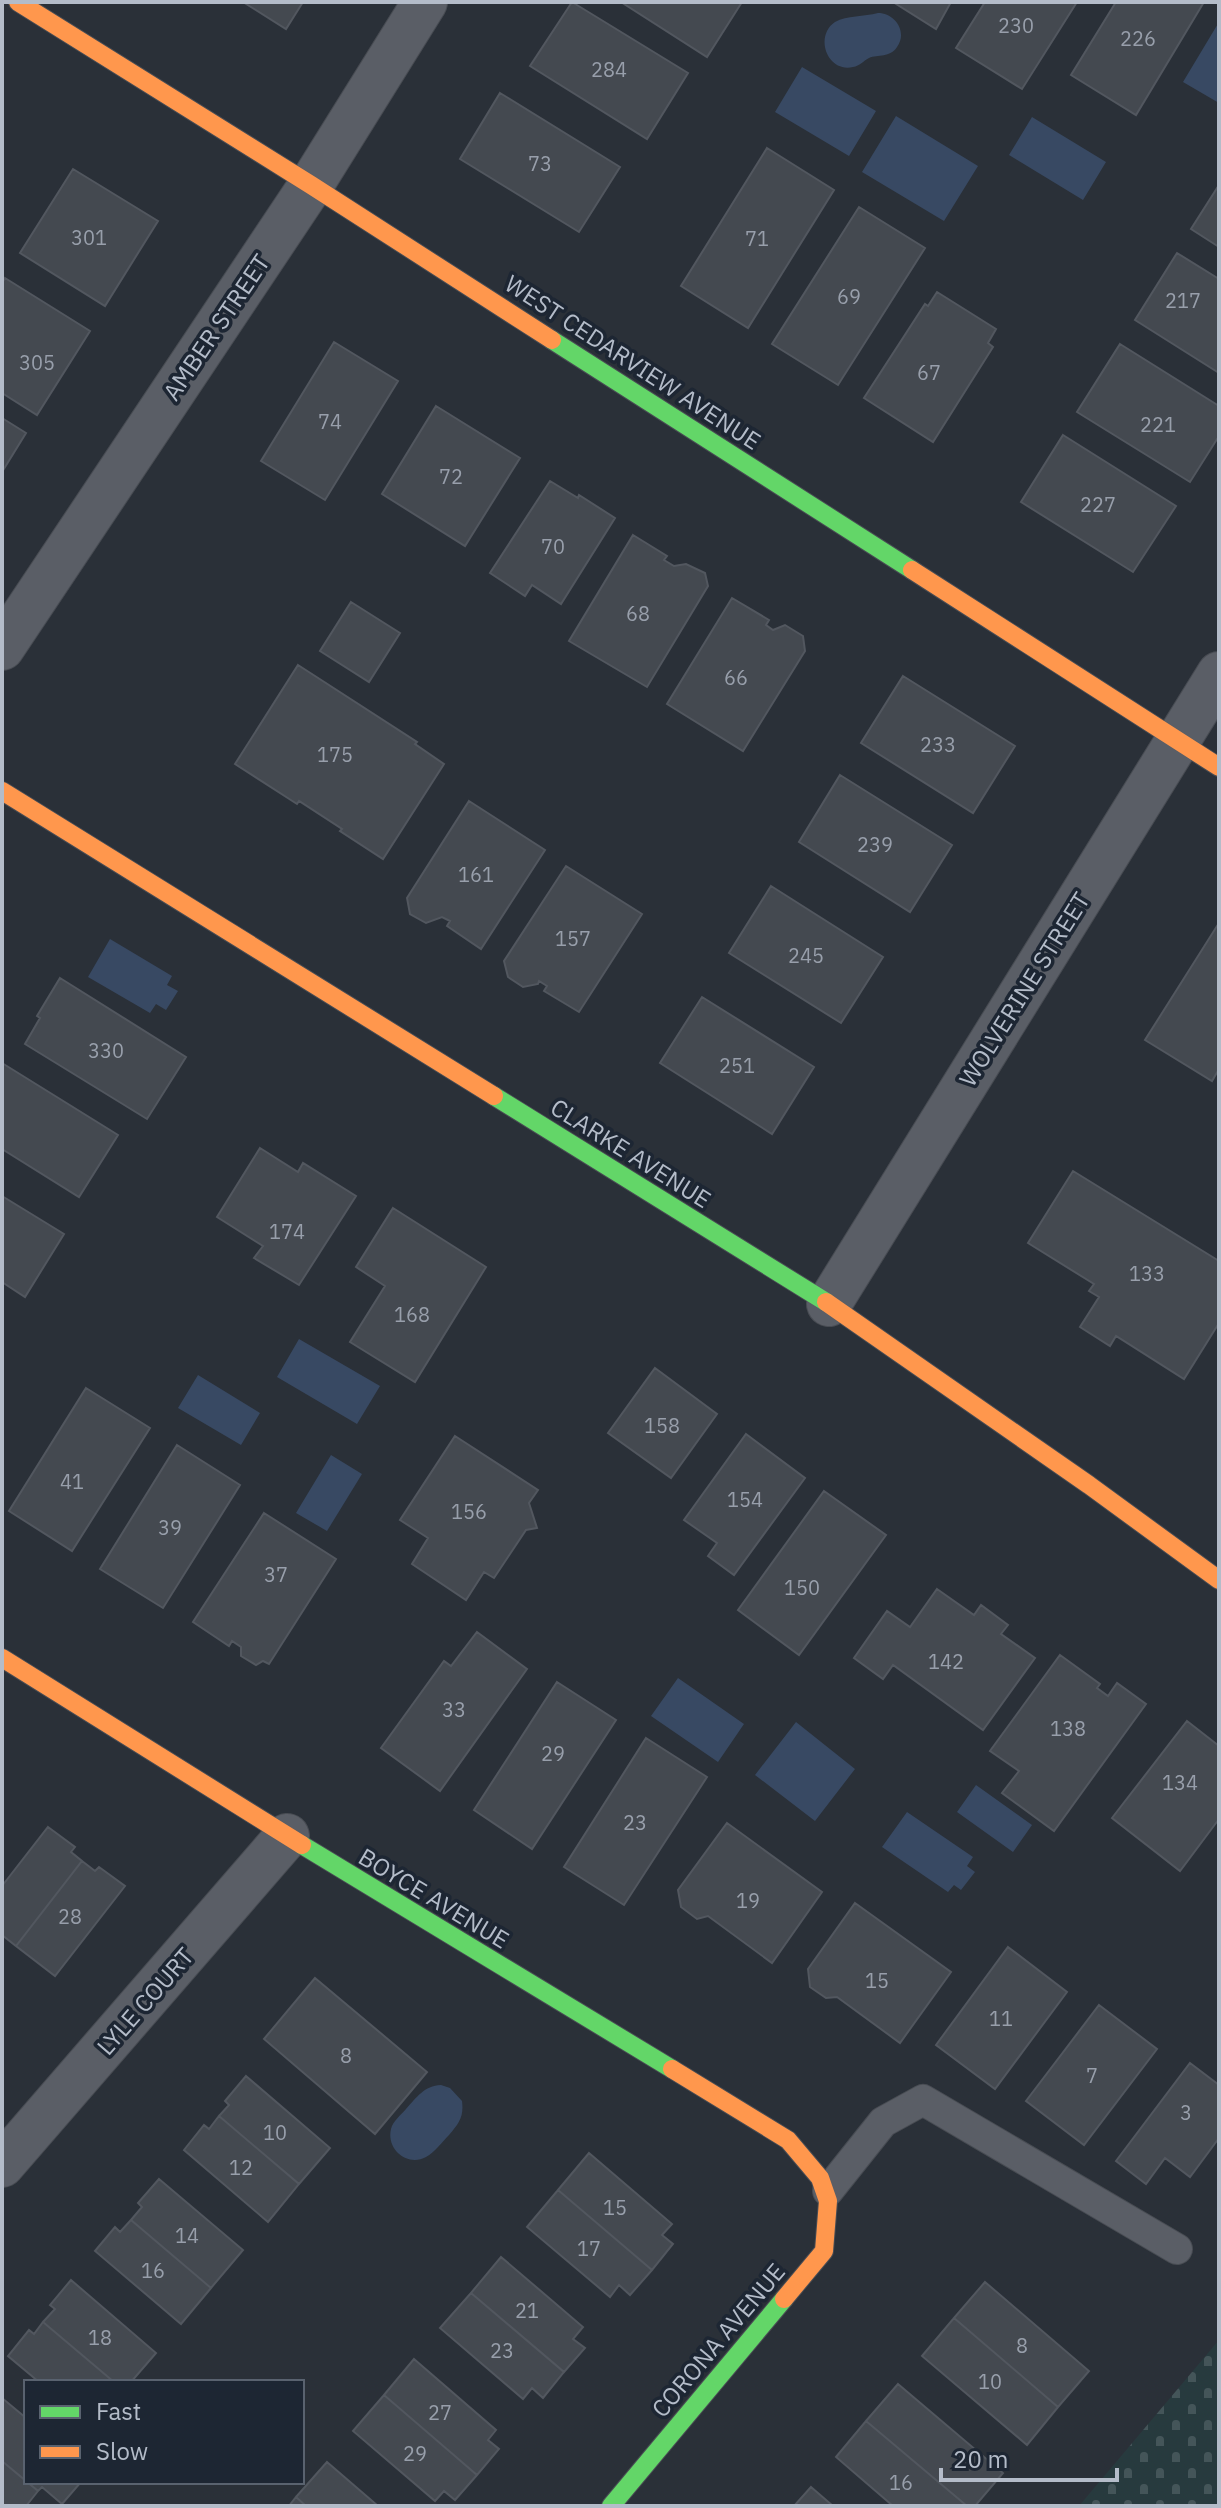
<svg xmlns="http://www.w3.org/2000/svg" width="1221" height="2508" font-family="'IBM Plex Sans',sans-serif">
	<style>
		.cemetery { fill: url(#cemetery-stones) }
		.water { fill: #384963 }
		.building { fill: #444950; stroke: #52575f; stroke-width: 2 }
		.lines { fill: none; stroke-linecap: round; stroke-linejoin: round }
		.lane-casing { stroke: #484c53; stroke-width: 32 }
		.street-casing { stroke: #484c53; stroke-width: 46 }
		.fast-casing { stroke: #484c53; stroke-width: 20 }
		.slow-casing { stroke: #484c53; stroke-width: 20 }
		.lane { stroke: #5a5e66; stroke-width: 30 }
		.street { stroke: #5a5e66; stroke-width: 44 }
		.fast { stroke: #63d668; stroke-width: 18 }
		.slow { stroke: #ff974d; stroke-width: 18 }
		.labels { text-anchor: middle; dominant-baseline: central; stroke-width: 7; stroke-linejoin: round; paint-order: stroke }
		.number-label { font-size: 20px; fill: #989fab }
		.street-label { font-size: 24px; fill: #b4bcc9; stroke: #1d2633 }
	</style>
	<defs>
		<pattern id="cemetery-stones" width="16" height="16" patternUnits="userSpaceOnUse" patternTransform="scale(2)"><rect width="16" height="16" fill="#273a3e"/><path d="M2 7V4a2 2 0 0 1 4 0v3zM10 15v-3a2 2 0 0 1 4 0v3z" fill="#445559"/></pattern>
	</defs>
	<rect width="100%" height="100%" fill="#2a3038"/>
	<path class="cemetery" d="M1219,2340V2506H1079Z"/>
	<path class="water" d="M878,13C895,13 908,32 897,47C890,58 878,54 869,58C863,61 860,66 853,67C827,73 814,36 835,22C847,15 864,17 878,13Z
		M1219,22V103L1183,82Z
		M802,67L876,111L849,156L775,112Z
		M896,116L978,166L944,221L862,172Z
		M1032,117L1106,162L1083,200L1009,155Z
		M110,939L172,976L167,985L178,991L166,1010L156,1004L150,1013L88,977Z
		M299,1339L380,1386L357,1424L277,1377Z
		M198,1375L260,1413L241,1445L178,1408Z
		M331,1455L362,1474L327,1531L296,1513Z
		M678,1678L744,1724L718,1762L651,1716Z
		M796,1722L855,1769L815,1821L755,1775Z
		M976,1785L1032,1825L1013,1852L957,1812Z
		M907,1812L973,1857L967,1866L975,1872L961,1890L954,1885L948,1892L882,1847Z
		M441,2085L450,2088L462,2101C464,2117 459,2123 449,2135C442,2142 435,2152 426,2157C408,2167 386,2150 391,2129C393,2121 401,2115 406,2109C417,2097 424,2086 441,2085Z"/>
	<path class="building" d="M243,2H303L286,29Z
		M572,2L688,73L647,139L530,66Z
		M621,2H742L707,57Z
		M893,2H951L936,29Z
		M985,2H1077L1022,89L956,48Z
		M1116,2H1204L1136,115L1071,75Z
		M500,93L620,167L579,232L460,159Z
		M767,148L834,190L748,328L681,286Z
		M73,169L158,221L105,306L20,253Z
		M1219,185V247L1191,229Z
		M859,207L925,248L838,385L772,344Z
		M1177,253L1219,279V373L1135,320Z
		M5,278L90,331L37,415L2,393V283Z
		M937,292L996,329L988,343L993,347L933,442L864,398L925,304L928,306Z
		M334,342L398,381L325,500L261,461Z
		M1120,344L1219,406V436L1190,482L1077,412Z
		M436,406L520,458L465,546L382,494Z
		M2,418L26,433L2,472Z
		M1063,435L1176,506L1133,572L1021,502Z
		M550,481L578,498L579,495L615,518L561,604L532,585L525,596L490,573Z
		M633,535L667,556L664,560L674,566L686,564L705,573L708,586L647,687L569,641Z
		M732,598L769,620L766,625L773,630L785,625L803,636L805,651L743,751L667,704Z
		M351,602L400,633L369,682L320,651Z
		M298,665L417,742L415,744L444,764L383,859L340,831L342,829L299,801L297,804L235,764Z
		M903,676L1015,746L973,813L861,743Z
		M840,775L952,845L910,912L799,842Z
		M469,801L545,850L481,949L447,926L450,921L442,917L426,923L410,914L407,898Z
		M566,866L642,914L579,1012L544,991L547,986L539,981L538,984L523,987L508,977L504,961Z
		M771,886L883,957L841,1023L729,953Z
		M1217,926L1219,928V1069L1212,1081L1145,1040Z
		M60,978L186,1057L147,1119L25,1044L40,1018L37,1016Z
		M702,997L814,1067L772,1134L660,1063Z
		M2,1063L118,1135L79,1197L2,1149Z
		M260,1148L298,1172L303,1163L356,1196L299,1285L254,1258L263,1246L217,1217Z
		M1073,1171L1219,1261V1323L1184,1379L1116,1336L1110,1346L1080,1327L1099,1297L1089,1291L1094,1284L1028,1243Z
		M2,1196L64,1234L25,1297L2,1282Z
		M393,1208L486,1267L415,1382L350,1342L385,1286L356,1267Z
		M655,1368L717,1414L671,1478L608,1433Z
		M86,1388L150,1428L72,1551L9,1511Z
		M746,1434L805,1478L734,1575L708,1556L717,1543L684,1520Z
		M455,1436L538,1490L529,1503L537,1528L526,1530L494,1578L484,1572L466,1600L412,1564L428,1538L400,1520Z
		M177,1445L240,1485L163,1608L100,1569Z
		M824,1491L886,1535L799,1655L738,1610Z
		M264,1513L336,1559L269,1664L263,1661L256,1665L241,1656V1647L232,1641L229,1646L193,1622Z
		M937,1589L974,1615L981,1605L1008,1625L1001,1634L1035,1658L983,1730L893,1665L883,1679L854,1658L887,1611L910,1627Z
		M477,1632L527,1669L440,1791L381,1748L444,1661L451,1666Z
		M1060,1655L1100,1684L1097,1688L1108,1696L1117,1683L1146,1704L1054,1831L1002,1793L1019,1771L990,1751Z
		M557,1682L616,1720L532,1849L474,1810Z
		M1187,1721L1219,1746V1819L1180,1871L1112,1818Z
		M646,1738L707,1777L624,1905L564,1867Z
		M727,1823L822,1892L772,1963L708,1916L697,1919L681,1907L678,1890Z
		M48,1827L75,1847L71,1852L82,1861L16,1946L2,1935V1886Z
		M82,1861L95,1871L99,1867L125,1886L55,1976L16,1946Z
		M855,1903L951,1972L900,2043L837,1997L826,1998L810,1987L808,1969Z
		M1008,1947L1067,1992L995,2089L936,2045Z
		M315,1978L427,2072L375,2134L264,2039Z
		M1099,2005L1157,2049L1084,2145L1026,2101Z
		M1190,2063L1219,2085V2138L1190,2177L1165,2158L1146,2184L1116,2161Z
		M246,2076L330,2148L299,2184L219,2116L229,2105L225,2101Z
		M219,2116L299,2184L268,2222L184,2150L204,2125L209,2129Z
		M589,2153L672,2224L662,2235L673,2244L652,2270L558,2190Z
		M159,2179L243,2250L211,2288L131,2220L142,2207L138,2203Z
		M558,2190L652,2270L630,2295L619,2285L610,2297L527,2227Z
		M131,2220L211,2288L181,2324L95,2251L115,2227L120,2232Z
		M501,2257L583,2327L573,2339L585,2348L564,2372L471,2293Z
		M71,2280L156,2353L131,2382H114L43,2322L55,2309L50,2305Z
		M985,2282L1089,2371L1058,2407L954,2318Z
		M471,2293L564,2372L543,2398L532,2388L523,2399L440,2328Z
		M954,2318L1058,2407L1027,2445L922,2356Z
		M43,2322L114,2382H39L8,2356L29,2330L34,2334Z
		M414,2359L496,2430L488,2440L499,2449L477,2475L384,2395Z
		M898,2384L1003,2473L975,2506H967L866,2421Z
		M384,2395L477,2475L455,2500L444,2491L435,2501L353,2431Z
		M2,2398L26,2418V2481L2,2461Z
		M866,2421L967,2506H893L836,2457Z
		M2,2461L38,2491L26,2506H2Z
		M327,2462L378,2506H306L296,2497Z
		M27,2482H81L62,2504L42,2487L38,2491Z
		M811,2487L833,2506H794Z
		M296,2497L306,2506H289Z"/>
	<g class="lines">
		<g class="lane-casing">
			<path id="lane" d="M828,2191L883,2122L923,2100L1177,2249"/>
		</g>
		<g class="street-casing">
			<path id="street" d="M2,648L311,185L425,2
				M829,1304L1219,674
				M2,2165L287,1836"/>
		</g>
		<g class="fast-casing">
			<path id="fast" d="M552,340L912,570
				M494,1096L826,1302
				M302,1845L672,2069
				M611,2506L784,2299"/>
		</g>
		<g class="slow-casing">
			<path id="slow" d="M18,2L311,185L552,340
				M912,570L1219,767
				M2,791L494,1096
				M826,1302L1089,1485L1219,1580
				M2,1658L302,1845
				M672,2069L788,2140L820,2178L828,2201L824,2251L784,2299"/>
		</g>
		<use href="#lane" class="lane"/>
		<use href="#street" class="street"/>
		<use href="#fast" class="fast"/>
		<use href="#slow" class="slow"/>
	</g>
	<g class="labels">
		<g class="number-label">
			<text x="1016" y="25">230</text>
			<text x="1138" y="38">226</text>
			<text x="609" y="69">284</text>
			<text x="540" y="163">73</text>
			<text x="89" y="237">301</text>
			<text x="757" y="238">71</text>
			<text x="849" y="296">69</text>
			<text x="1183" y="300">217</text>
			<text x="37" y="362">305</text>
			<text x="929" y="372">67</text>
			<text x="330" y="421">74</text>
			<text x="1158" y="424">221</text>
			<text x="451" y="476">72</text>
			<text x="1098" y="504">227</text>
			<text x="553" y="546">70</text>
			<text x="638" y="613">68</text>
			<text x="736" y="677">66</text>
			<text x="938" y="744">233</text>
			<text x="335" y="754">175</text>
			<text x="875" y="844">239</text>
			<text x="476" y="874">161</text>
			<text x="573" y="938">157</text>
			<text x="806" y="955">245</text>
			<text x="106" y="1050">330</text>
			<text x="737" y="1065">251</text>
			<text x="287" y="1231">174</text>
			<text x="1147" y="1273">133</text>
			<text x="412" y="1314">168</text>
			<text x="662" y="1425">158</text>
			<text x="72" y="1481">41</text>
			<text x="745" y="1499">154</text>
			<text x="469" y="1511">156</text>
			<text x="170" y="1527">39</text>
			<text x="276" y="1574">37</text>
			<text x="802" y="1587">150</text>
			<text x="946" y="1661">142</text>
			<text x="454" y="1709">33</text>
			<text x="1068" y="1728">138</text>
			<text x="553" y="1753">29</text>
			<text x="1180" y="1782">134</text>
			<text x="635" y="1822">23</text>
			<text x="748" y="1900">19</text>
			<text x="70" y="1916">28</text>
			<text x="877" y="1980">15</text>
			<text x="1001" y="2018">11</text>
			<text x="346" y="2055">8</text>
			<text x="1092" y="2075">7</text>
			<text x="1186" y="2112">3</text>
			<text x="275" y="2132">10</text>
			<text x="241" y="2167">12</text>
			<text x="615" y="2207">15</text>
			<text x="187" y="2235">14</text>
			<text x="589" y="2248">17</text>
			<text x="153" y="2270">16</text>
			<text x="527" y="2310">21</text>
			<text x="100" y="2337">18</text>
			<text x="1022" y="2345">8</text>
			<text x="502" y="2350">23</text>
			<text x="990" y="2381">10</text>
			<text x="440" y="2412">27</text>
			<text x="415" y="2453">29</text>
			<text x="901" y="2482">16</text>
		</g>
		<g class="street-label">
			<text transform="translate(216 327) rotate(-56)">AMBER STREET</text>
			<text transform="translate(633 362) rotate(33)">WEST CEDARVIEW AVENUE</text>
			<text transform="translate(1024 989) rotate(-58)">WOLVERINE STREET</text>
			<text transform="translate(631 1153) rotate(32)">CLARKE AVENUE</text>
			<text transform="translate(434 1898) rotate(31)">BOYCE AVENUE</text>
			<text transform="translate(145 2001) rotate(-49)">LYLE COURT</text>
			<text transform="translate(718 2340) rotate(-50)">CORONA AVENUE</text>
		</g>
	</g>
	<rect width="1221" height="2508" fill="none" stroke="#b4bcc9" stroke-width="8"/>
	<rect x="24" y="2380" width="280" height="104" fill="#1d2633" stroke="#59626f" stroke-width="2"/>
	<rect x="40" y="2406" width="40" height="12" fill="#63d668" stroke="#59626f" stroke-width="2"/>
	<text x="96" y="2420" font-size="24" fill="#b4bcc9">Fast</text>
	<rect x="40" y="2446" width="40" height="12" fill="#ff974d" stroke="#59626f" stroke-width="2"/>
	<text x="96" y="2460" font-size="24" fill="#b4bcc9">Slow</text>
	<path d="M941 2468v12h176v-12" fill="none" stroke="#b4bcc9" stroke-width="4"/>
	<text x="953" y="2468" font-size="24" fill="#b4bcc9" stroke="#1d2633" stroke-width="6" paint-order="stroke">20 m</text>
</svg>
